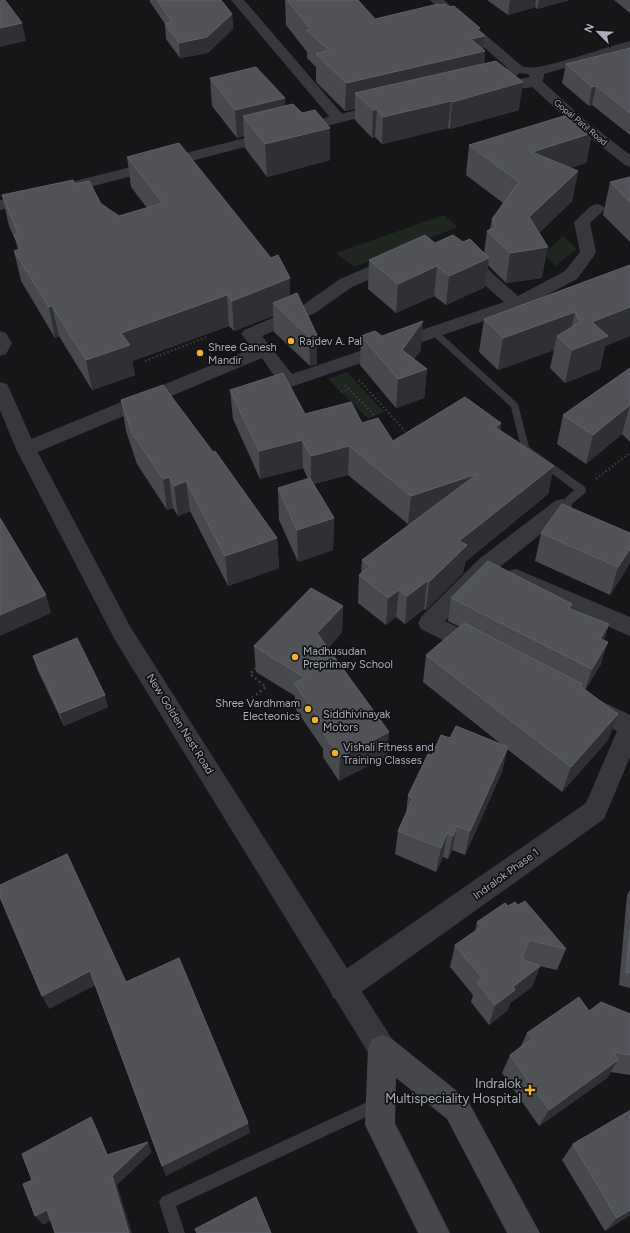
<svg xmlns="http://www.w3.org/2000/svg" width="630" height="1233" font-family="Figtree,sans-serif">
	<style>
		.green { fill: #1e261f }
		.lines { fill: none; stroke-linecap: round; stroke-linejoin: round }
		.path-far1 { stroke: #3d3f44; stroke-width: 2; stroke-dasharray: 1.5 2.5; stroke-linecap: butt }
		.path { stroke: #3d3f44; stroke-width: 2.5; stroke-dasharray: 2 3; stroke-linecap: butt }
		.service { fill: #37383d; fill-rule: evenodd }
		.minor { fill: #37383d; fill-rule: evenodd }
		.tertiary { fill: #37383d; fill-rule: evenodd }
		.secondary { fill: #45474d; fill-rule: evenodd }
		.wall { fill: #47494d }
		.shaded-wall { fill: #2f3033 }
		.building { fill: #525359; stroke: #5f6168 }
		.poi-dot { fill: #f2b134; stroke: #111113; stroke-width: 1.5 }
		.labels { text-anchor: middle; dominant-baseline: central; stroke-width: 3.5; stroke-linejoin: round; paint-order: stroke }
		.far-street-label { font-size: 9px; fill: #a8adb8; stroke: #111113 }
		.poi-label { font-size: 11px; fill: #a8adb8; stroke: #111113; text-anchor: start }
		.street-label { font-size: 11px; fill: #a8adb8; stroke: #111113 }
		.near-poi-label { font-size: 13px; fill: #a8adb8; stroke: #111113; text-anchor: end }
	</style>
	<rect width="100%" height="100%" fill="#161618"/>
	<path class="green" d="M444,215L458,227L354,267L336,253Z
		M563,236L577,249L555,266L544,254Z
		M347,372L384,412L368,419L328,379Z"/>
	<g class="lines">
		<path class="path-far1" d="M145,361L207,337
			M359,380L405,431
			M345,385L375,416
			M341,392L349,389
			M596,479L630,453"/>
		<path class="path" d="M248,701L266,687L250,674L257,667"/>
		<path class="service" d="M434,329L437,330L518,404L529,447L585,487L586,490L585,493L566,509L562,510L557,506L574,490L522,451L511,407L431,334V330Z
			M378,1097L383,1099L385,1104L383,1109L176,1206L185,1233H169L159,1202L162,1197Z"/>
		<path class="minor" d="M231,0H244L343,115L345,118L343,121H333Z
			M430,0H444L522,66L524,69L522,72H512Z
			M534,77L539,78L579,115L630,155V167L625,165L569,121L529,84L527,81L529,78Z
			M597,204L603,206L605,209L590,223L596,252L594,256L577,279L522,308L288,388L281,386L262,358L33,454L26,456L19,454L16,449L19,444L253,348L241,334L244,330L303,305L340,279L389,258L395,257L401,258L403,262L401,266L352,287L315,313L262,336L292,374L504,302L480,281L460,258L458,254L460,250L466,249L472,250L492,273L518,296L565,271L580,252L574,222L591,206Z
			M562,499L569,501L572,506L569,511L495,571L445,621L485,641L488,647L485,653L477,656L469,653L421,629L418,623L421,617L479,559L555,501Z
			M516,569L630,617V636L508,583L505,577L508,571Z
			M589,695L630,715V757L604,819L353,998L343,1002L333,998L329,988L333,978L586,803L617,731L581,712L577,705L581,698Z"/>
		<path class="tertiary" d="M630,41V49L544,74C545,92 507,93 501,74C511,60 525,69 538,67C569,61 599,49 630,41ZM519,73L528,74L530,77L519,79L516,76Z
			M384,103L389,104L391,107L389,110L0,210V200Z
			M0,331L6,333L12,343L6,354L0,356Z
			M0,382L7,384L9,388L36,449L131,628L392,1039L396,1049L392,1059L382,1063L372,1059L115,640L16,449L0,410Z"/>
		<path class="secondary" d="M382,1035L392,1039L467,1099L540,1233H507L447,1119L396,1078L395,1123L450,1233H418L365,1125L368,1049L372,1039Z"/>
	</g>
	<path class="wall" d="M150,0H221L232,14L233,29L208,53L180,58L166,39L165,24L150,2Z
		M285,0H358L375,19L440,5L449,7L485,36L483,49L485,51L484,63L519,110L450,129L448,128L382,144L375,137L372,138L355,120V109L345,111L316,82V67L307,58V52L286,25Z
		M487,0H569L537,9L535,7L508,15Z
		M614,0H630V13Z
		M630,48V135L592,105L589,106L562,83L566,64Z
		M210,78L285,106L302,113L330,128V160L267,177L245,148L244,136L237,138L212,106Z
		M592,133L586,163L570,168L578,171L572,201L539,233L542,278L506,283L488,265L485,287L446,305L434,296L396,313L368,289L369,260L435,243L463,242L484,253L487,231L490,229L492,219L503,203L466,175L469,145Z
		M127,157L290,296L297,293L317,364L310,366L274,332L273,316L234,331L229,326L132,361L135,375L92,390L59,336L55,338L21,281L14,251L18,250L15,239L9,226L2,195L75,184L119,216L147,208L131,187Z
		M630,177V242L603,215L610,182Z
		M630,265V336L605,346L600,369L565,383L550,368L554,350L498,370L479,352L484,319Z
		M361,336H382L421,350L414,359L427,369L424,398L396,408L360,365Z
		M630,368V442L622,434L586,464L557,444L563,415Z
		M230,390L305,414L362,423L393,441L501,423L500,431L554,466L548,494L465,562L463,573L426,610L424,609L405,624L396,617L386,625L358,603L359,575L361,573L362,560L410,524H408L348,475L313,484L334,518L333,550L298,562L279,520L278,488L308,479L303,468L260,479L233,419Z
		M121,400L277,538L279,568L228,586L190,511L178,516L173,508L167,510L137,464L126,431Z
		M541,533H630V561L629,565L610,595L535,561Z
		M451,598L572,604L570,609L609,624L604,640L601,664L585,690L618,714L608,740L562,792L507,749L502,772L465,855L452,850L448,859L443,857L436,872L395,854L398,831L406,814L408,796L432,755L450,738L501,744L423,682L426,655L460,627L448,621Z
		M343,606L342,632L328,648L387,756L339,781L323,757V749L295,708V696L256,672L254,646Z
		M33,656L108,707L64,726L37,669Z
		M630,890V988L619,985L627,895Z
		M508,906L566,949L557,970L539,966H540L532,987L510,1003L508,1010L489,1025L471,1002L473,995L450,967L455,945L475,931L477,922Z
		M589,1011L630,1014V1075L611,1072L607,1078L539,1126L502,1073L510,1055L521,1046L527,1033Z
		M630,1111V1215L605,1231L562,1160L573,1144Z"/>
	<path class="shaded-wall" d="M510,0H536L535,7L508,15Z
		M539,0H569L537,9Z
		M232,14L233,29L208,53L180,58L179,43Z
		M22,23L26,41L0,47V28Z
		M480,28L479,37L485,36L483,51H485L482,79L355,93V109L345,111L346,83L471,39L477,29Z
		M523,82L519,110L450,129L452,102Z
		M596,86L592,105L589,106L592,87Z
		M285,98V126L243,116L244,136L237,138L235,110Z
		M451,101L448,128L382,144L383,117Z
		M373,110H377L375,137L372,138Z
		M330,128V160L267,177L265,144Z
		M592,133L586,163L527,182L532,152Z
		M578,171L572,201L524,248L529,217Z
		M548,247L542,278L506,283L510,253Z
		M489,258L485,287L446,305L449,276Z
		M437,266L434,296L396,313L398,284Z
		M290,278V309L273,303V316L234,331L232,301Z
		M227,295L229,326L132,361L135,375L92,390L86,360L121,333Z
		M52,306L59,336L55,338L49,307Z
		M630,307V336L605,346L600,369L565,383L572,350L592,322Z
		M575,312L568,344L557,336L554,350L498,370L503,338Z
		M423,321L421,350L400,379L427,369L424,398L396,408L398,379L402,350Z
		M317,335V364L310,366L309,337Z
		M630,405L622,434L586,464L593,435Z
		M501,423L496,452L495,427Z
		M302,440L303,468L260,479L259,451Z
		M349,446L348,475L311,485V456Z
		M554,466L548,494L465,562L463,573L426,610L429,582L459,541Z
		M477,474L472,503L408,524L411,496Z
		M169,477L173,508L167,510L163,479Z
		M186,481L190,511L178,516L174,486Z
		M334,518L333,550L298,562L297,530Z
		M277,538L279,568L228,586L225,556Z
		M630,549V561L629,565L610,595L618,567Z
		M427,581L424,609L405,624L407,596Z
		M399,590L396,617L386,625L388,598Z
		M46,595L51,613L0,636V615Z
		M343,606L342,632L317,659V633Z
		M609,624L602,646L600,639Z
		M608,642L601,664L585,690L592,669Z
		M105,695L108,707L64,726L60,713Z
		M618,714L608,740L562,792L571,767Z
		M389,732L387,756L339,781L340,757Z
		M508,747L502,772L465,855L470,831Z
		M457,826L452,850L448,859L453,836Z
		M447,833L443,857L436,872L441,848Z
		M540,966L532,987L510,1003L508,1010L489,1025L495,1005L513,987Z
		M90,971L96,985L49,1009L42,996Z
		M618,1060L607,1078L539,1126L549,1110Z
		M91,1117L97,1128L112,1165L107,1155Z
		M248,1123L250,1133L166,1176L162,1166Z
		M148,1142L152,1152L117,1185L132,1233H129L112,1176Z
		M47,1210L54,1219L43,1225L35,1216Z
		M630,1210V1215L605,1231L617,1218Z"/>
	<path class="building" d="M5,0L22,23L0,28V1Z
		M157,0H221L232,14L207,37L179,43L165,24L172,22Z
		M287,0H358L375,19L438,4L440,5L445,4L449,7L454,6L480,28L477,29L485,36L471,39L485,51L346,83L316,54L329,50L306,30H311Z
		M630,48V113L596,86L592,87L566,64Z
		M496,61L523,82L452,102L451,101L383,117L377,110H373L355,93Z
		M256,67L285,98L235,110L210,78Z
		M293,104L302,113L315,110L330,128L265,144L243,116Z
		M567,115L592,133L532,152L578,171L529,217L548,247L510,253L487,231L495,227L492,219L519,182L469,145Z
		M179,143L271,258L278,255L290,278L232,301L227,295L121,333L130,345L86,360L52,306L49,307L14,251L21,249L14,235L18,233L2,195L73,180L75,184L89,181L101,204L119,216L163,203L127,157Z
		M630,177V202L610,182Z
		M425,235L435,243L453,235L463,242L470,239L489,258L449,276L437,266L398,284L369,260Z
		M630,265V307L592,322L608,336L572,350L557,336L580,322L575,312L503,338L484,319Z
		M297,293L317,335L309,337L273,303Z
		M423,321L402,350L427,369L398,379L361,336L375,331L382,336Z
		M630,368V405L593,435L563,415Z
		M283,373L305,414L351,402L362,423L378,418L393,441L465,397L501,423L495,427L554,466L459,541L467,545L429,582L427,581L407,596L399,590L388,598L359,575L370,566L362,560L477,474L411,496L349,446L311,456L302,440L259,451L230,390Z
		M163,385L213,452L215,451L277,538L225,556L186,481L174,486L169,477L163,479L132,433L121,400Z
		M310,478L334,518L297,530L278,488Z
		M562,504L630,533V549L618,567L541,533Z
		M0,518L46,595L0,615Z
		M488,561L572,604L568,608L609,624L600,639L608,642L592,669L451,598Z
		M311,588L343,606L317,633L389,732L340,757L323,733L327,730L294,683L305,678L254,646Z
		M464,623L582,684L580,686L618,714L571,767L426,655Z
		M77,638L105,695L60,713L33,656Z
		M456,726L508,747L470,831L457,826L453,836L447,833L441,848L398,831L413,798L408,796L428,754L432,755L441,735L450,738Z
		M67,854L126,982L179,958L248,1123L162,1166L90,971L42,996L0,897V885Z
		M525,901L566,949L529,940L522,959L540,966L513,987L515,990L495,1005L477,982L482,978L455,945L481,927L477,922L505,903L508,906L515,902L518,905Z
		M630,931V973L626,972Z
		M579,997L589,1011L601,1002L630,1014V1055L613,1052L618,1060L549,1110L510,1055L532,1039L527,1033Z
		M629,1111H630V1210L617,1218L573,1144Z
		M91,1117L107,1155L148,1142L112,1176L129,1233H55L47,1210L35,1216L23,1184L32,1180L22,1154Z
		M256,1197L271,1233H197L195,1229Z"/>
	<g class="poi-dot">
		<circle cx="291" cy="341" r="4"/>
		<circle cx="200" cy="353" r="4"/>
		<circle cx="295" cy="657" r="4"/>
		<circle cx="308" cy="709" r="4"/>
		<circle cx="315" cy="720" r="4"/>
		<circle cx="335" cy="753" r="4"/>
		<path d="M528 1084h4v4h4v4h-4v4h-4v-4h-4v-4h4z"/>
	</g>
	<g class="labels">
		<g class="far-street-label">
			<text transform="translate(581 122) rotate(40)">Gopal Patil Road</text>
		</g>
		<g class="poi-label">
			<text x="299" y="341">Rajdev A. Pal</text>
			<text x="208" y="347">Shree Ganesh<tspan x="208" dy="13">Mandir</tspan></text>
			<text x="303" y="651">Madhusudan<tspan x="303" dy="13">Preprimary School</tspan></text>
			<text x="300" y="703" text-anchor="end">Shree Vardhmam<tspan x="300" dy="13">Electeonics</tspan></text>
			<text x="323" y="714">Siddhivinayak<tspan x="323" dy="13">Motors</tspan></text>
			<text x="343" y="747">Vishali Fitness and<tspan x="343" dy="13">Training Classes</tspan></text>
		</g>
		<g class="street-label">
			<text transform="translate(180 724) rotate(58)">New Golden Nest Road</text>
			<text transform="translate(506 874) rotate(-36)">Indralok Phase 1</text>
		</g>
		<g class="near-poi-label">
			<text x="521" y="1083">Indralok<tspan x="521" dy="15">Multispeciality Hospital</tspan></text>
		</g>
	</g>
	<g transform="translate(598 32) rotate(294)" stroke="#111113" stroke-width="3" paint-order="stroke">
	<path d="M0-3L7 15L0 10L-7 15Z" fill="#a8adb8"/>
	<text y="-6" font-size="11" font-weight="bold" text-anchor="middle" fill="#a8adb8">N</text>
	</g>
</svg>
